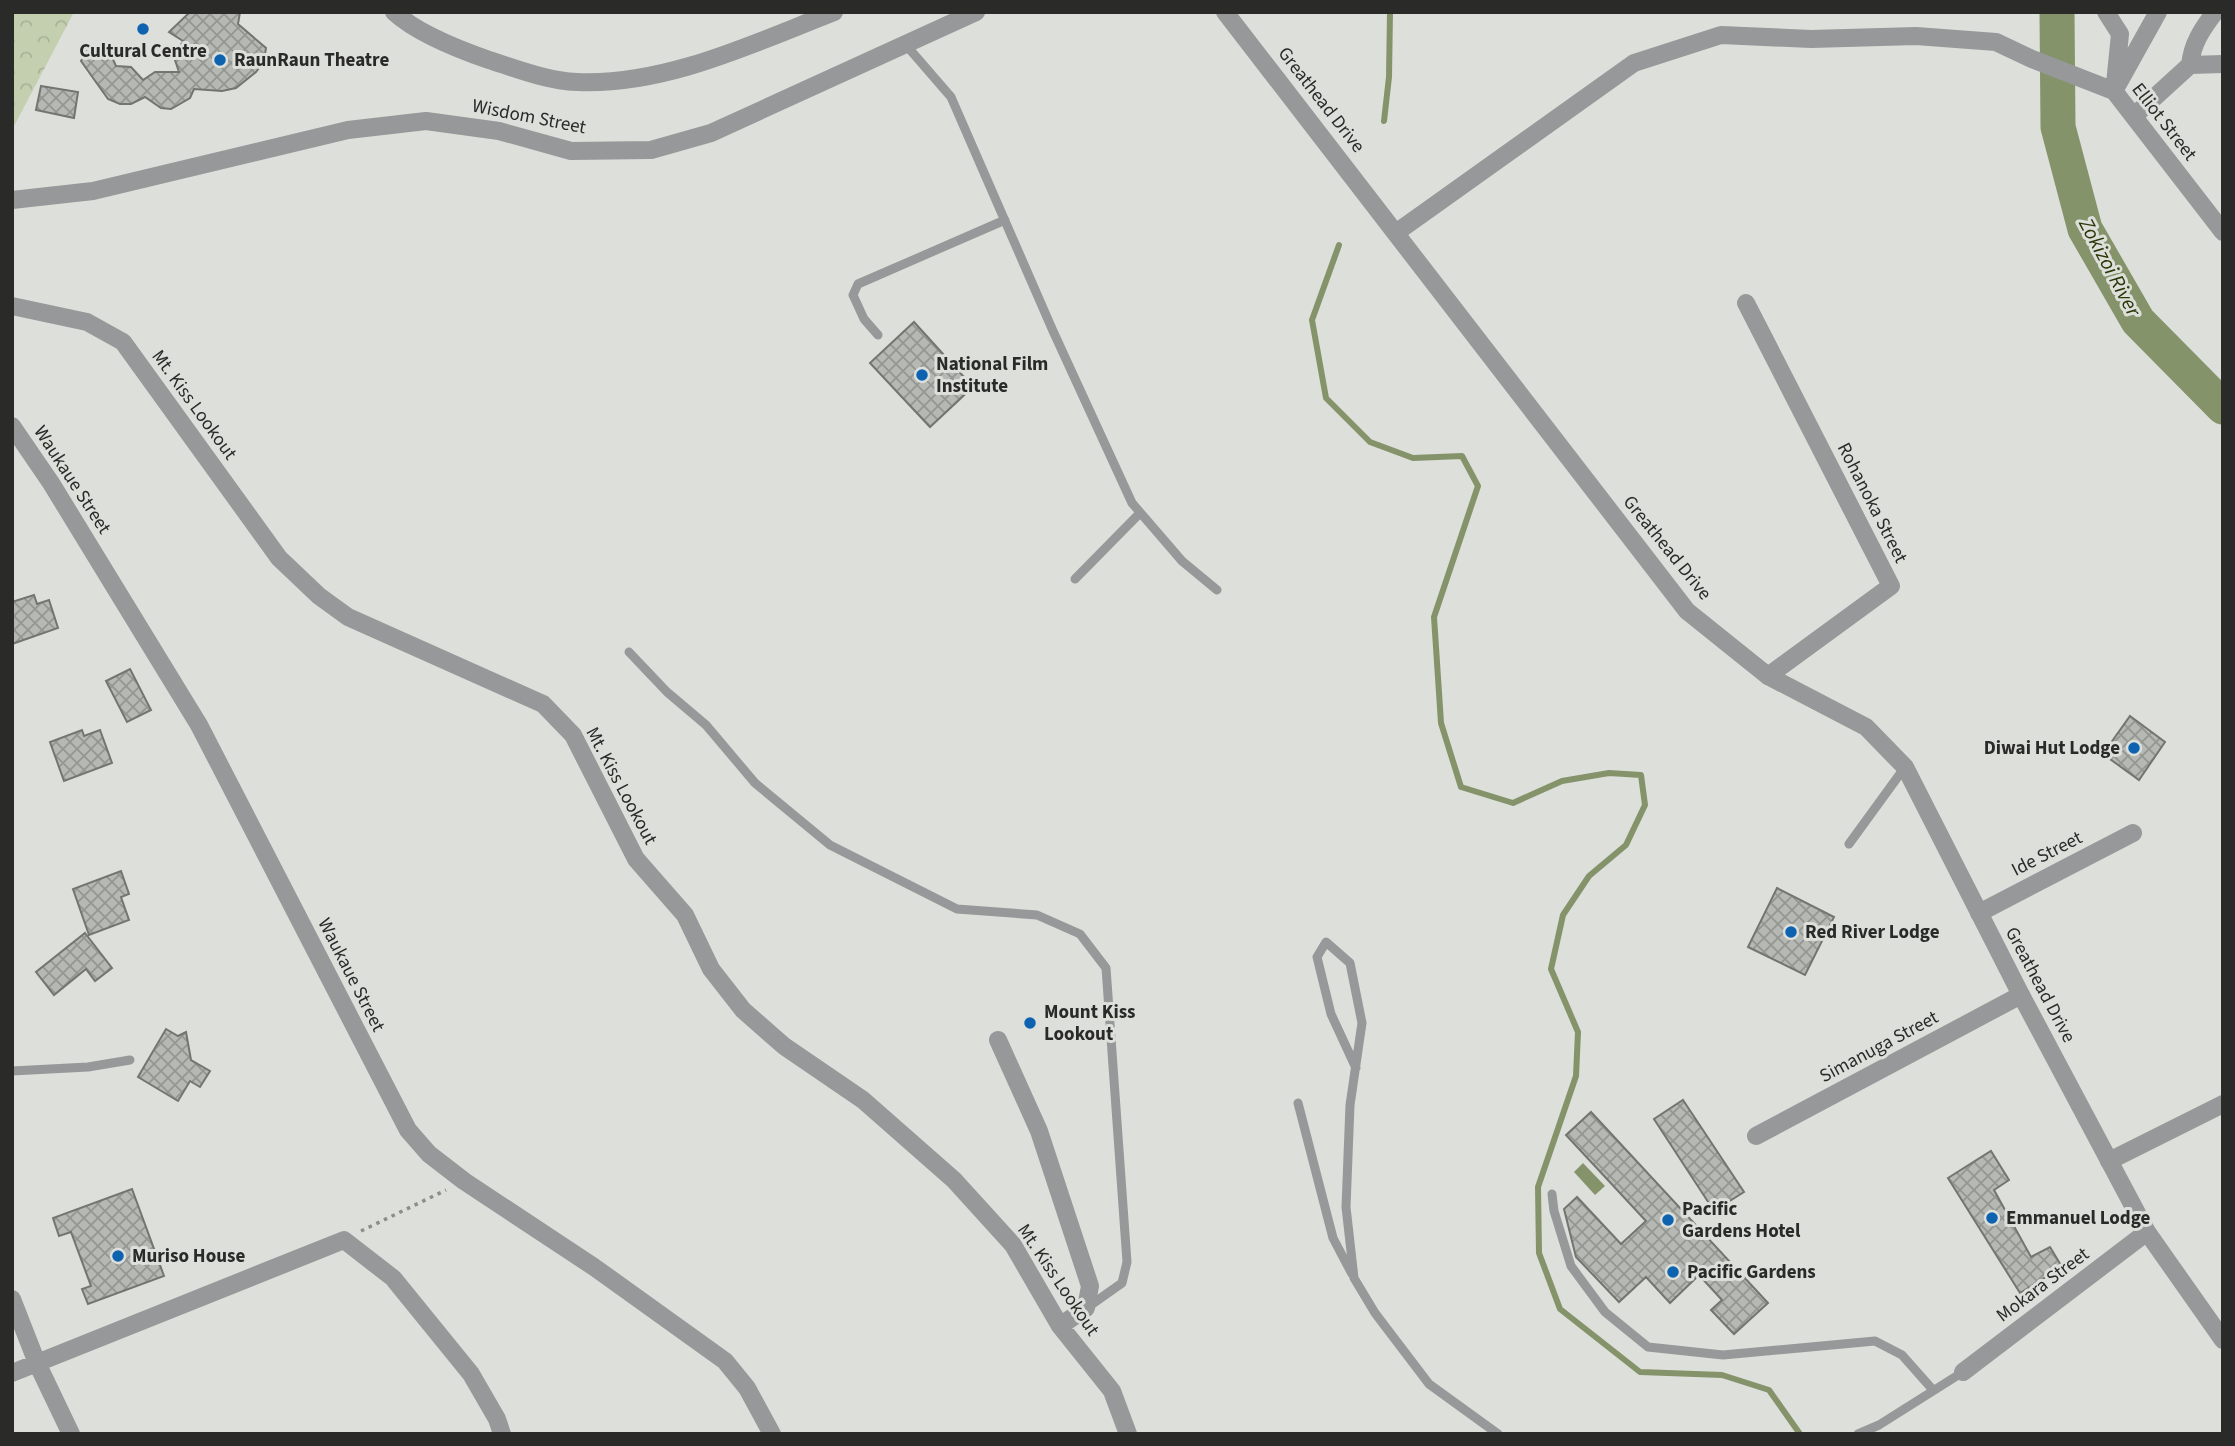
<svg xmlns="http://www.w3.org/2000/svg" width="2235" height="1446" font-family="'Source Sans 3',sans-serif">
	<style>
		.park { fill: url(#park-crowns) }
		.water { fill: #85936b }
		.lines { fill: none; stroke-linecap: round; stroke-linejoin: round }
		.stream { stroke: #85936b; stroke-width: 6 }
		.river { stroke: #85936b; stroke-width: 35 }
		.building { fill: url(#building-cross-hatch); stroke: #737570; stroke-width: 2 }
		.path { stroke: #8c8d8a; stroke-width: 3.5; stroke-dasharray: 3.5 5; stroke-linecap: butt }
		.service { stroke: #969899; stroke-width: 9 }
		.minor { stroke: #969899; stroke-width: 18 }
		.tertiary { stroke: #969899; stroke-width: 18 }
		.poi-dot { fill: #0e63b1; stroke: #dddfda; stroke-width: 2.5 }
		.labels { text-anchor: middle; dominant-baseline: central; stroke-width: 6; stroke-linejoin: round; paint-order: stroke }
		.poi-label { font-size: 19px; font-weight: bold; fill: #2a2b29; stroke: #dddfda; text-anchor: start }
		.street-label { font-size: 19px; fill: #2a2b29; stroke: #dddfda }
		.water-label { font-size: 21px; font-style: italic; fill: #293605; stroke: #dddfda }
	</style>
	<defs>
		<pattern id="park-crowns" width="20" height="18" patternUnits="userSpaceOnUse" patternTransform="scale(1.75)"><rect width="20" height="18" fill="#c3cfaf"/><path d="M2 6a3 3 0 1 1 6 0M12 15a3 3 0 1 1 6 0" fill="none" stroke="#a8b297"/></pattern>
		<pattern id="building-cross-hatch" width="8" height="8" patternUnits="userSpaceOnUse" patternTransform="scale(1.75)"><rect width="8" height="8" fill="#b6b8b3"/><path d="M0 0l8 8M0 8l8-8" fill="none" stroke="#949692"/></pattern>
	</defs>
	<rect width="100%" height="100%" fill="#dddfda"/>
	<path class="park" d="M12,12H74L12,130Z"/>
	<path class="water" d="M1583,1163L1605,1186L1595,1195L1574,1172Z"/>
	<g class="lines">
		<path class="stream" d="M1384,121L1389,77L1390,12
			M1339,245L1312,320L1326,398L1370,442L1413,458L1462,456L1478,486L1434,617L1441,723L1461,787L1513,803L1562,781L1609,773L1641,775L1645,805L1626,845L1589,876L1563,915L1551,969L1578,1032L1576,1076L1538,1187L1539,1253L1560,1309L1640,1372L1722,1375L1769,1390L1800,1434"/>
		<path class="river" d="M2057,12L2058,127L2085,229L2138,321L2223,407"/>
	</g>
	<path class="building" d="M190,12H240L238,24L266,48L264,61L256,72L236,88L222,91L194,89L190,98L171,109L161,108L145,97L131,104H120L108,99L81,61L87,51L98,48L111,55L116,66L131,67L143,80L155,72H179L174,57L183,41L169,32Z
		M41,86L78,92L74,118L36,110Z
		M914,322L973,387L930,427L870,363Z
		M34,595L37,604L49,600L58,628L12,644V602Z
		M130,669L151,710L127,722L106,681Z
		M2130,716L2165,742L2139,780L2103,754Z
		M82,730L84,736L100,730L112,763L64,781L50,742Z
		M121,871L129,894L121,897L129,920L89,935L73,889Z
		M1777,888L1834,917L1805,975L1748,947Z
		M85,933L112,968L95,981L86,969L54,995L36,972Z
		M166,1029L178,1036L186,1032L191,1060L210,1071L200,1087L190,1081L178,1101L138,1077Z
		M1683,1100L1744,1192L1714,1211L1654,1119Z
		M1591,1112L1768,1303L1734,1334L1711,1310L1722,1300L1699,1275L1670,1303L1646,1277L1619,1302L1576,1257L1564,1209L1577,1197L1621,1244L1646,1221L1566,1135Z
		M1991,1151L2009,1180L1994,1190L2031,1257L2050,1247L2062,1267L2020,1293L1948,1178Z
		M132,1189L164,1276L88,1304L82,1289L91,1286L71,1232L59,1236L53,1218Z"/>
	<g class="lines">
		<path class="path" d="M361,1231L446,1190"/>
		<path class="service" d="M906,45L951,97L1053,331L1132,503L1182,561L1217,590
			M878,335L864,319L853,295L858,284L1005,220
			M1075,579L1140,513
			M629,652L667,692L706,725L755,783L830,845L957,909L1037,915L1080,934L1106,968L1127,1262L1122,1283L1088,1307
			M1849,844L1905,767
			M1356,1068L1331,1014L1317,957L1326,942L1350,963L1362,1023L1350,1105L1346,1207L1354,1278L1375,1313L1429,1384L1498,1434
			M12,1071L88,1067L130,1060
			M1298,1103L1333,1238L1352,1274
			M1552,1194L1554,1211L1571,1266L1605,1312L1648,1347L1723,1355L1875,1341L1902,1355L1933,1390
			M1858,1434L1879,1425L1963,1372"/>
		<path class="minor" d="M2106,12L2120,34L2115,84
			M2190,65L2223,64
			M2114,91L2158,12
			M2134,116L2190,65C2192,44 2202,29 2215,12
			M1397,232L1634,63L1721,35L1811,39L1916,36L1996,42L2032,59L2114,91L2223,232
			M1746,303L1891,586L1768,676
			M12,306L87,322L123,342L279,558L319,596L348,617L543,704L573,735L636,859L685,915L711,969L743,1010L784,1046L863,1100L954,1180L1013,1245L1060,1326L1112,1391L1128,1434
			M12,426L51,483L199,725L408,1130L429,1154L464,1181L594,1267L725,1361L747,1388L772,1434
			M1979,913L2133,833
			M998,1040L1039,1131L1090,1286L1086,1308L1060,1326
			M1756,1136L2021,995
			M2109,1161L2223,1104
			M12,1299L37,1363L71,1434
			M1963,1372L2147,1232
			M12,1373L344,1240L393,1278L471,1374L497,1419L502,1434"/>
		<path class="tertiary" d="M394,12C417,33 460,50 489,60C517,69 548,81 577,82C665,86 754,43 834,12
			M1225,12L1687,611L1768,676L1866,727L1905,767L2021,995L2147,1232L2223,1340
			M12,200L93,191L348,130L426,121L499,131L571,151L651,150L711,133L976,12"/>
	</g>
	<g class="poi-dot">
		<circle cx="143" cy="29" r="7"/>
		<circle cx="220" cy="60" r="7"/>
		<circle cx="922" cy="375" r="7"/>
		<circle cx="2134" cy="748" r="7"/>
		<circle cx="1791" cy="932" r="7"/>
		<circle cx="1030" cy="1023" r="7"/>
		<circle cx="1992" cy="1218" r="7"/>
		<circle cx="1668" cy="1220" r="7"/>
		<circle cx="118" cy="1256" r="7"/>
		<circle cx="1673" cy="1272" r="7"/>
	</g>
	<g class="labels">
		<g class="poi-label">
			<text x="143" y="51" text-anchor="middle">Cultural Centre</text>
			<text x="234" y="60">RaunRaun Theatre</text>
			<text x="936" y="364">National Film<tspan x="936" dy="22">Institute</tspan></text>
			<text x="2120" y="748" text-anchor="end">Diwai Hut Lodge</text>
			<text x="1805" y="932">Red River Lodge</text>
			<text x="1044" y="1012">Mount Kiss<tspan x="1044" dy="22">Lookout</tspan></text>
			<text x="1682" y="1209">Pacific<tspan x="1682" dy="22">Gardens Hotel</tspan></text>
			<text x="2006" y="1218">Emmanuel Lodge</text>
			<text x="132" y="1256">Muriso House</text>
			<text x="1687" y="1272">Pacific Gardens</text>
		</g>
		<g class="street-label">
			<text transform="translate(1321 100) rotate(52)">Greathead Drive</text>
			<text transform="translate(529 117) rotate(11)">Wisdom Street</text>
			<text transform="translate(2164 122) rotate(52)">Elliot Street</text>
			<text transform="translate(194 405) rotate(54)">Mt. Kiss Lookout</text>
			<text transform="translate(72 480) rotate(57)">Waukaue Street</text>
			<text transform="translate(1872 503) rotate(63)">Rohanoka Street</text>
			<text transform="translate(1667 548) rotate(51)">Greathead Drive</text>
			<text transform="translate(621 786) rotate(62)">Mt. Kiss Lookout</text>
			<text transform="translate(2047 854) rotate(-27)">Ide Street</text>
			<text transform="translate(351 975) rotate(63)">Waukaue Street</text>
			<text transform="translate(2040 985) rotate(62)">Greathead Drive</text>
			<text transform="translate(1879 1047) rotate(-28)">Simanuga Street</text>
			<text transform="translate(1058 1280) rotate(56)">Mt. Kiss Lookout</text>
			<text transform="translate(2043 1285) rotate(-37)">Mokara Street</text>
		</g>
		<g class="water-label">
			<text transform="translate(2110 267) rotate(62)">Zokizoi River</text>
		</g>
	</g>
	<rect width="2235" height="1446" fill="none" stroke="#2a2b29" stroke-width="28"/>
</svg>
